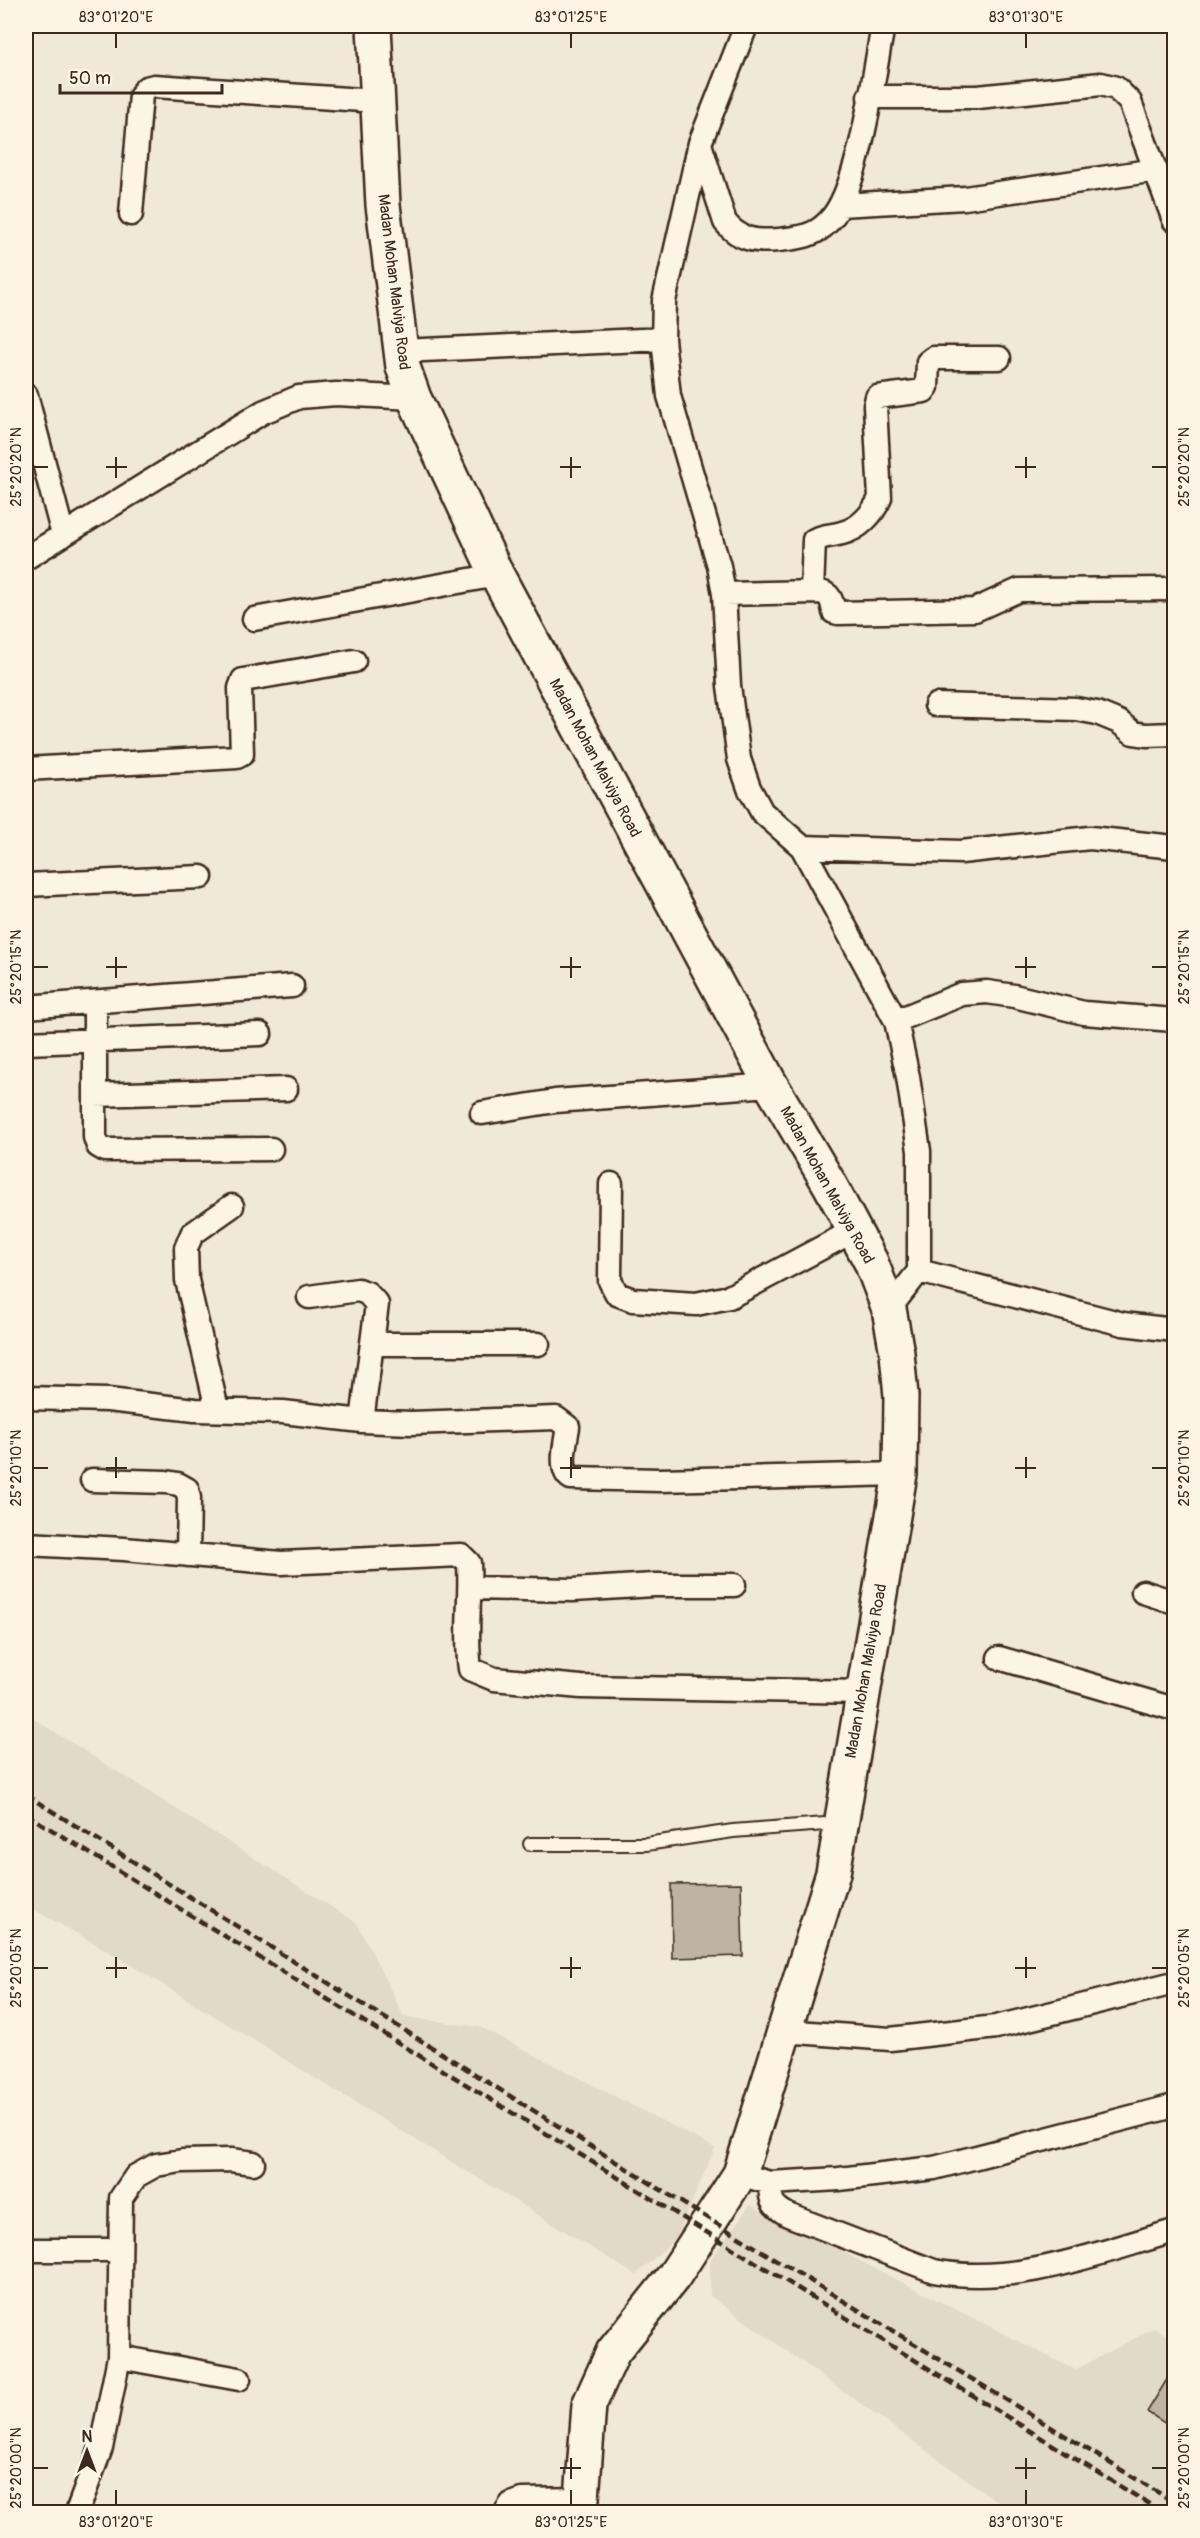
<svg xmlns="http://www.w3.org/2000/svg" width="1200" height="2538" font-family="Pangolin,sans-serif">
	<style>
		.built { fill: #e1d9c9 }
		.building { fill: #beb3a4; stroke: #3b2a1e; stroke-width: 1.5 }
		.lines { fill: none; stroke-linecap: round; stroke-linejoin: round }
		.service-casing { stroke: #3b2a1e; stroke-width: 16 }
		.minor-casing { stroke: #3b2a1e; stroke-width: 27 }
		.trunk-casing { stroke: #3b2a1e; stroke-width: 38 }
		.service { stroke: #fcf5e5; stroke-width: 12 }
		.minor { stroke: #fcf5e5; stroke-width: 22 }
		.trunk { stroke: #fcf5e5; stroke-width: 33 }
		.rail { stroke: #3b2a1e; stroke-width: 4.5; stroke-dasharray: 9 4.5; stroke-linecap: butt }
		.ticks { fill: none; stroke: #3b2a1e; stroke-width: 2 }
		.labels { text-anchor: middle; dominant-baseline: central; stroke-width: 4.5; stroke-linejoin: round; paint-order: stroke }
		.street-label { font-size: 16px; fill: #3b2a1e; stroke: #fcf5e5 }
		.neatline { fill: none; stroke: #3b2a1e; stroke-width: 2 }
		.ticks-label { font-size: 15px; text-anchor: middle; fill: #3b2a1e }
	</style>
	<rect width="100%" height="100%" fill="#f0e9d9"/>
	<filter id="ink" filterUnits="userSpaceOnUse"><feTurbulence type="fractalNoise" baseFrequency=".0167" numOctaves="2"/><feDisplacementMap in="SourceGraphic" scale="12" xChannelSelector="R" yChannelSelector="G"/><feConvolveMatrix kernelMatrix="1 2 1 2 8 2 1 2 1" color-interpolation-filters="sRGB"/></filter>
	<g filter="url(#ink)">
		<path class="built" d="M26,1714L357,1923L404,2017L480,2027L715,2148L677,2237L636,2275L113,1954L26,1905Z
			M750,2205L1075,2370L1154,2328L1174,2339V2512H1012L710,2296V2260Z"/>
		<path class="building" d="M741,1883L743,1956L672,1958L671,1884Z
			M1174,2368V2429L1147,2412Z"/>
		<g class="lines">
			<g class="service-casing">
				<path id="service" d="M530,1844H646L733,1831L839,1823"/>
			</g>
			<g class="minor-casing">
				<path id="minor" d="M746,26L700,143L664,301L663,339L669,396L719,566L724,594L729,686L739,759L749,788L762,812L802,847L896,1021L908,1077L919,1151V1271L889,1309
					M869,97H978L1101,84L1116,88L1130,102L1174,220
					M700,144L725,222C739,240 756,242 778,240C797,238 814,237 828,222C860,192 874,71 883,26
					M840,205L965,198L1156,170
					M131,214L141,95L146,88L154,86L377,101
					M401,351L663,339
					M26,395L63,535
					M26,558L263,412L299,397L336,394L414,398
					M812,592L814,540C824,535 832,536 842,533C859,529 873,514 880,498L875,406L877,397L924,391L927,387L928,362L933,358H999
					M724,594L819,592C831,593 832,602 834,612L838,613L975,610L1019,590L1174,589
					M254,619L497,575
					M936,705L1076,709L1097,713L1119,722L1133,733L1146,735L1174,734
					M26,769L237,757L242,754L240,688L243,680L354,661
					M802,847L961,852L1090,838L1174,847
					M26,885L201,877
					M95,1003V1137L98,1146L105,1150L271,1149
					M26,1007L292,986
					M896,1021L962,994L987,992L1014,996L1084,1013L1174,1020
					M26,1043L260,1034
					M95,1095L286,1089
					M482,1113L555,1101L771,1085
					M611,1184L610,1281L617,1294L633,1300L696,1304L729,1297L855,1230
					M919,1271L1123,1324L1174,1330
					M309,1297L358,1290L367,1293L377,1304L362,1421
					M372,1344H538
					M26,1398L108,1400L195,1410L283,1412L362,1421L411,1423L556,1418L568,1427C566,1440 558,1471 571,1478L660,1480L900,1474
					M217,1409L187,1280L186,1248L192,1234L232,1206
					M92,1480L166,1482L178,1484L187,1489L189,1498L188,1555
					M26,1544L124,1549L281,1563L461,1555L469,1563C471,1597 465,1637 470,1669L494,1679L581,1687L862,1692
					M471,1588L573,1590L654,1585H734
					M1143,1592L1174,1602
					M999,1658L1174,1709
					M784,2031L890,2039L996,2027L1174,1983
					M756,2179L770,2183L839,2179L934,2168L1174,2106
					M770,2183C770,2201 772,2206 788,2215L934,2271C1014,2287 1098,2253 1174,2231
					M26,2250H120
					M119,2357L239,2379
					M77,2512L101,2448L119,2357L121,2198L136,2176L156,2165L182,2161L231,2160L253,2163
					M506,2512L511,2504L522,2500L580,2499"/>
			</g>
			<g class="trunk-casing">
				<path id="trunk" d="M374,26L383,205L403,367L414,398L497,575L771,1085L830,1185L871,1262L889,1309L897,1353L901,1396L900,1474L833,1873L740,2174L674,2276L613,2352L589,2405L581,2512"/>
			</g>
			<use href="#service" class="service"/>
			<use href="#minor" class="minor"/>
			<use href="#trunk" class="trunk"/>
			<path class="rail" d="M26,1795L658,2188L1174,2502
				M26,1814L1162,2512"/>
		</g>
	</g>
	<path class="ticks" d="M116,33V48M571,33V48M1026,33V48M116,457V478M571,457V478M1026,457V478M33,467H48M106,467H127M560,467H581M1015,467H1036M1152,467H1167M116,957V978M571,957V978M1026,957V978M33,967H48M106,967H127M560,967H581M1015,967H1036M1152,967H1167M116,1457V1478M571,1457V1478M1026,1457V1478M33,1468H48M106,1468H127M560,1468H581M1015,1468H1036M1152,1468H1167M116,1957V1978M571,1957V1978M1026,1957V1978M33,1968H48M106,1968H127M560,1968H581M1015,1968H1036M1152,1968H1167M571,2458V2479M1026,2458V2479M33,2468H48M560,2468H581M1015,2468H1036M1152,2468H1167M116,2490V2505M571,2490V2505M1026,2490V2505"/>
	<g class="labels">
		<g class="street-label">
			<text transform="translate(394 282) rotate(83)">Madan Mohan Malviya Road</text>
			<text transform="translate(595 758) rotate(62)">Madan Mohan Malviya Road</text>
			<text transform="translate(827 1185) rotate(61)">Madan Mohan Malviya Road</text>
			<text transform="translate(866 1671) rotate(-80)">Madan Mohan Malviya Road</text>
		</g>
	</g>
	<rect width="1200" height="2538" fill="none" stroke="#fcf5e5" stroke-width="66"/>
	<g transform="translate(87 2451)" stroke="#fcf5e5" stroke-width="4.5" paint-order="stroke">
	<path d="M0-4.5L10 22L0 15L-10 22Z" fill="#3b2a1e"/>
	<text y="-9" font-size="16" font-weight="bold" text-anchor="middle" fill="#3b2a1e">N</text>
	</g>
	<path d="M60 84v9h162v-9" fill="none" stroke="#3b2a1e" stroke-width="3"/>
	<text x="69" y="84" font-size="18" fill="#3b2a1e" stroke="#fcf5e5" stroke-width="4.5" paint-order="stroke">50 m</text>
	<rect x="33" y="33" width="1134" height="2472" class="neatline"/>
	<g class="ticks-label">
		<text x="116" y="22">83°01'20"E</text>
		<text x="571" y="22">83°01'25"E</text>
		<text x="1026" y="22">83°01'30"E</text>
		<text transform="translate(16 467) rotate(-90)" y="5">25°20'20"N</text>
		<text transform="translate(1184 467) rotate(-90)" y="5">25°20'20"N</text>
		<text transform="translate(16 967) rotate(-90)" y="5">25°20'15"N</text>
		<text transform="translate(1184 967) rotate(-90)" y="5">25°20'15"N</text>
		<text transform="translate(16 1468) rotate(-90)" y="5">25°20'10"N</text>
		<text transform="translate(1184 1468) rotate(-90)" y="5">25°20'10"N</text>
		<text transform="translate(16 1968) rotate(-90)" y="5">25°20'05"N</text>
		<text transform="translate(1184 1968) rotate(-90)" y="5">25°20'05"N</text>
		<text transform="translate(16 2468) rotate(-90)" y="5">25°20'00"N</text>
		<text transform="translate(1184 2468) rotate(-90)" y="5">25°20'00"N</text>
		<text x="116" y="2527">83°01'20"E</text>
		<text x="571" y="2527">83°01'25"E</text>
		<text x="1026" y="2527">83°01'30"E</text>
	</g>
</svg>
